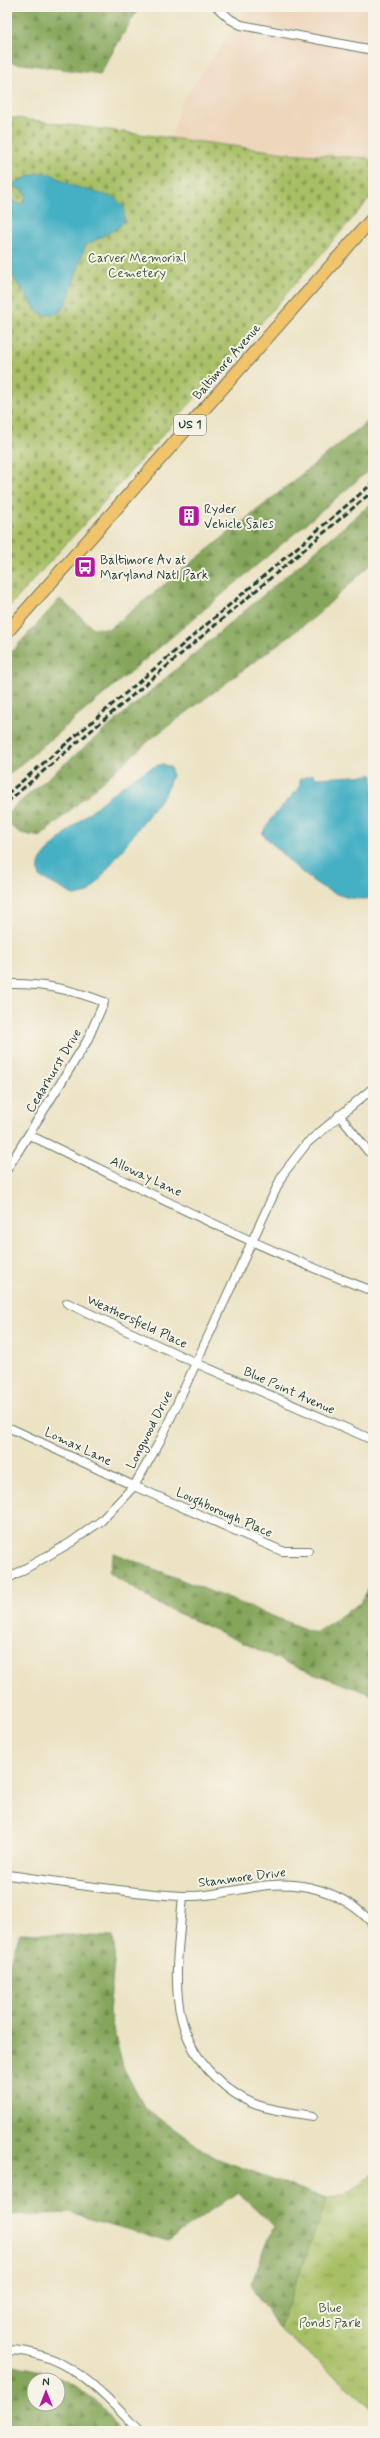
<svg xmlns="http://www.w3.org/2000/svg" width="380" height="2438" font-family="Mynerve,sans-serif">
	<style>
		.built { fill: #eed6bb }
		.forest { fill: url(#forest-firs); stroke: #527247; fill-rule: evenodd }
		.cemetery { fill: url(#cemetery-stones); stroke: #637e4c }
		.park { fill: url(#park-tufts); stroke: #637e4c }
		.water { fill: #45b0c4; stroke: #32767c }
		.lines { fill: none; stroke-linecap: round; stroke-linejoin: round }
		.street-casing { stroke: #677766; stroke-width: 10 }
		.primary-casing { stroke: #677766; stroke-width: 14 }
		.street { stroke: #fff; stroke-width: 8 }
		.primary { stroke: #f1c36a; stroke-width: 12 }
		.rail { stroke: #1f3d34; stroke-width: 3; stroke-dasharray: 6 3; stroke-linecap: butt }
		.labels { text-anchor: middle; dominant-baseline: central; stroke-width: 4; stroke-linejoin: round; paint-order: stroke }
		.shield { fill: #f7f3e8; stroke: #60746a; stroke-width: 1 }
		.shield-label { font-size: 12px; font-weight: bold; fill: #1f3d34 }
		.park-label { font-size: 13px; fill: #415e40; stroke: #f7f3e8 }
		.street-label { font-size: 13px; fill: #1f3d34; stroke: #f7f3e8 }
		.poi-label { font-size: 13px; fill: #1f3d34; stroke: #f7f3e8; text-anchor: start }
	</style>
	<defs>
		<pattern id="forest-firs" width="22" height="20" patternUnits="userSpaceOnUse"><rect width="22" height="20" fill="#85a65a"/><path d="M5 1l3.5 6h-7zM16 11l3.5 6h-7z" fill="#6c884b"/></pattern>
		<pattern id="cemetery-stones" width="16" height="16" patternUnits="userSpaceOnUse"><rect width="16" height="16" fill="#a7c065"/><path d="M2 7V4a2 2 0 0 1 4 0v3zM10 15v-3a2 2 0 0 1 4 0v3z" fill="#879d54"/></pattern>
		<pattern id="park-tufts" width="24" height="20" patternUnits="userSpaceOnUse"><rect width="24" height="20" fill="#a7c065"/><path d="M3 7l-1-3M5 7V3M7 7l1-3M15 17l-1-3M17 17v-4M19 17l1-3" fill="none" stroke="#879d54"/></pattern>
	</defs>
	<rect width="100%" height="100%" fill="#f7f3e8"/>
	<filter id="ink" filterUnits="userSpaceOnUse"><feTurbulence type="fractalNoise" baseFrequency=".025" numOctaves="2"/><feDisplacementMap in="SourceGraphic" scale="8" xChannelSelector="R" yChannelSelector="G"/><feConvolveMatrix kernelMatrix="1 2 1 2 8 2 1 2 1" color-interpolation-filters="sRGB"/></filter>
	<filter id="wash" filterUnits="userSpaceOnUse"><feTurbulence type="fractalNoise" baseFrequency=".012" numOctaves="4" result="noise"/><feDisplacementMap in="SourceGraphic" scale="16" xChannelSelector="R" yChannelSelector="G"/><feGaussianBlur stdDeviation="0.9" result="paint"/><feColorMatrix in="noise" values="0 0 0 0 0 0 0 0 0 0 0 0 0 0 0 0 0 1.4 0 .05"/><feComposite in="paint" operator="in"/></filter>
	<g filter="url(#wash)">
		<rect width="100%" height="100%" fill="#ece3c4"/>
		<path class="built" d="M248,7H373V162L367,158L287,153L171,138L181,103Z"/>
		<path class="forest" d="M7,7H139L100,74L7,62Z
			M373,417V467L7,776V657L60,599L93,628L109,629Z
			M373,502V562L316,616L152,738L40,837L21,833L7,824V813Z
			M114,1553L315,1633L360,1603L373,1582V1695L296,1667L156,1603L109,1572Z
			M20,1933L113,1937L115,1953L109,2012L123,2067L144,2107L213,2157L327,2199L279,2329L251,2284L274,2226L238,2192L168,2241L70,2213L7,2215V1970Z
			M7,2366C51,2366 98,2393 120,2431H7ZM34,2380H58V2404H34Z"/>
		<path class="cemetery" d="M7,117L287,153L367,158L373,162V195L94,513L7,609Z"/>
		<path class="park" d="M373,2173V2408L279,2329L327,2199L352,2191Z"/>
		<path class="water" d="M37,173L51,174L70,185L115,198L124,207V221L119,227L85,246L68,299L60,312L47,315L39,313L13,278L11,256L7,245V197L18,204L23,203L26,196L24,191L10,185Z
			M163,764L171,768L172,775L166,792L89,893L75,896L40,877C38,870 38,863 43,857C59,836 139,766 163,764Z
			M313,774L316,778L373,775V898C327,906 292,863 262,834L271,819L300,787V779Z"/>
	</g>
	<g filter="url(#ink)">
		<g class="lines">
			<g class="street-casing">
				<path id="street" d="M217,7L230,19L241,25L373,50
					M7,984C42,983 72,989 104,1002L87,1041L7,1169
					M339,1115L368,1151L373,1154
					M29,1135C143,1189 255,1248 373,1291
					M67,1303L196,1363L373,1440
					M12,1429L134,1486L282,1551H308
					M7,1579L70,1543L101,1521L134,1486L160,1441L283,1174L307,1143L373,1088
					M7,1875C64,1882 125,1893 182,1896C207,1897 230,1891 254,1887C299,1879 342,1890 373,1924
					M183,1896C178,1958 164,2019 208,2070C222,2085 238,2098 257,2105C275,2111 295,2113 313,2116
					M7,2350C66,2351 101,2391 139,2431"/>
			</g>
			<g class="primary-casing">
				<path id="primary" d="M7,632L373,218"/>
			</g>
			<use href="#street" class="street"/>
			<use href="#primary" class="primary"/>
			<path class="rail" d="M7,794L373,483
				M7,802L373,491"/>
		</g>
	</g>
	<defs>
		<g id="building-square" transform="scale(1.15)"><rect x="-9" y="-9" width="18" height="18" rx="4" fill="#b5179e" stroke="#f7f3e8"/><path d="M-4-6H4V6H1V3H-1V6H-4ZM-2.5-4.3h1.7v1.8h-1.7ZM.8-4.3h1.7v1.8H.8ZM-2.5-1h1.7V.8h-1.7ZM.8-1h1.7V.8H.8Z" fill="#fff"/></g>
		<g id="bus-square" transform="scale(1.15)"><rect x="-9" y="-9" width="18" height="18" rx="4" fill="#b5179e" stroke="#f7f3e8"/><path d="M-5-6H5V4H4V6H2V4H-2V6H-4V4H-5ZM-3.5-4V0h7V-4ZM-3.5 1.2v1.5H-2V1.2ZM2 1.2v1.5H3.5V1.2Z" fill="#fff"/></g>
	</defs>
	<g fill-rule="evenodd">
		<use href="#building-square" x="189" y="516"/>
		<use href="#bus-square" x="85" y="567"/>
	</g>
	<g class="labels">
		<rect class="shield" x="174" y="415" width="32" height="20" rx="3"/>
		<g class="shield-label">
			<text x="190" y="425">US 1</text>
		</g>
		<g class="park-label">
			<text x="137" y="258">Carver Memorial<tspan x="137" dy="15">Cemetery</tspan></text>
			<text x="330" y="2308">Blue<tspan x="330" dy="15">Ponds Park</tspan></text>
		</g>
		<g class="street-label">
			<text transform="translate(227 362) rotate(-49)">Baltimore Avenue</text>
			<text transform="translate(54 1071) rotate(-59)">Cedarhurst Drive</text>
			<text transform="translate(146 1177) rotate(25)">Alloway Lane</text>
			<text transform="translate(137 1322) rotate(25)">Weathersfield Place</text>
			<text transform="translate(289 1391) rotate(24)">Blue Point Avenue</text>
			<text transform="translate(150 1430) rotate(-63)">Longwood Drive</text>
			<text transform="translate(78 1447) rotate(25)">Lomax Lane</text>
			<text transform="translate(224 1513) rotate(24)">Loughborough Place</text>
			<text transform="translate(242 1878) rotate(-7)">Stanmore Drive</text>
		</g>
		<g class="poi-label">
			<text x="204" y="509">Ryder<tspan x="204" dy="15">Vehicle Sales</tspan></text>
			<text x="100" y="560">Baltimore Av at<tspan x="100" dy="15">Maryland Natl Park</tspan></text>
		</g>
	</g>
	<rect width="380" height="2438" fill="none" stroke="#f7f3e8" stroke-width="24"/>
	<g transform="translate(46 2392)"><circle r="19" fill="#f7f3e8" stroke="#a1aaa0"/>
	<path d="M0-3L7 15L0 10L-7 15Z" fill="#b5179e"/>
	<text y="-6" font-size="11" font-weight="bold" text-anchor="middle" fill="#1f3d34">N</text>
	</g>
</svg>
